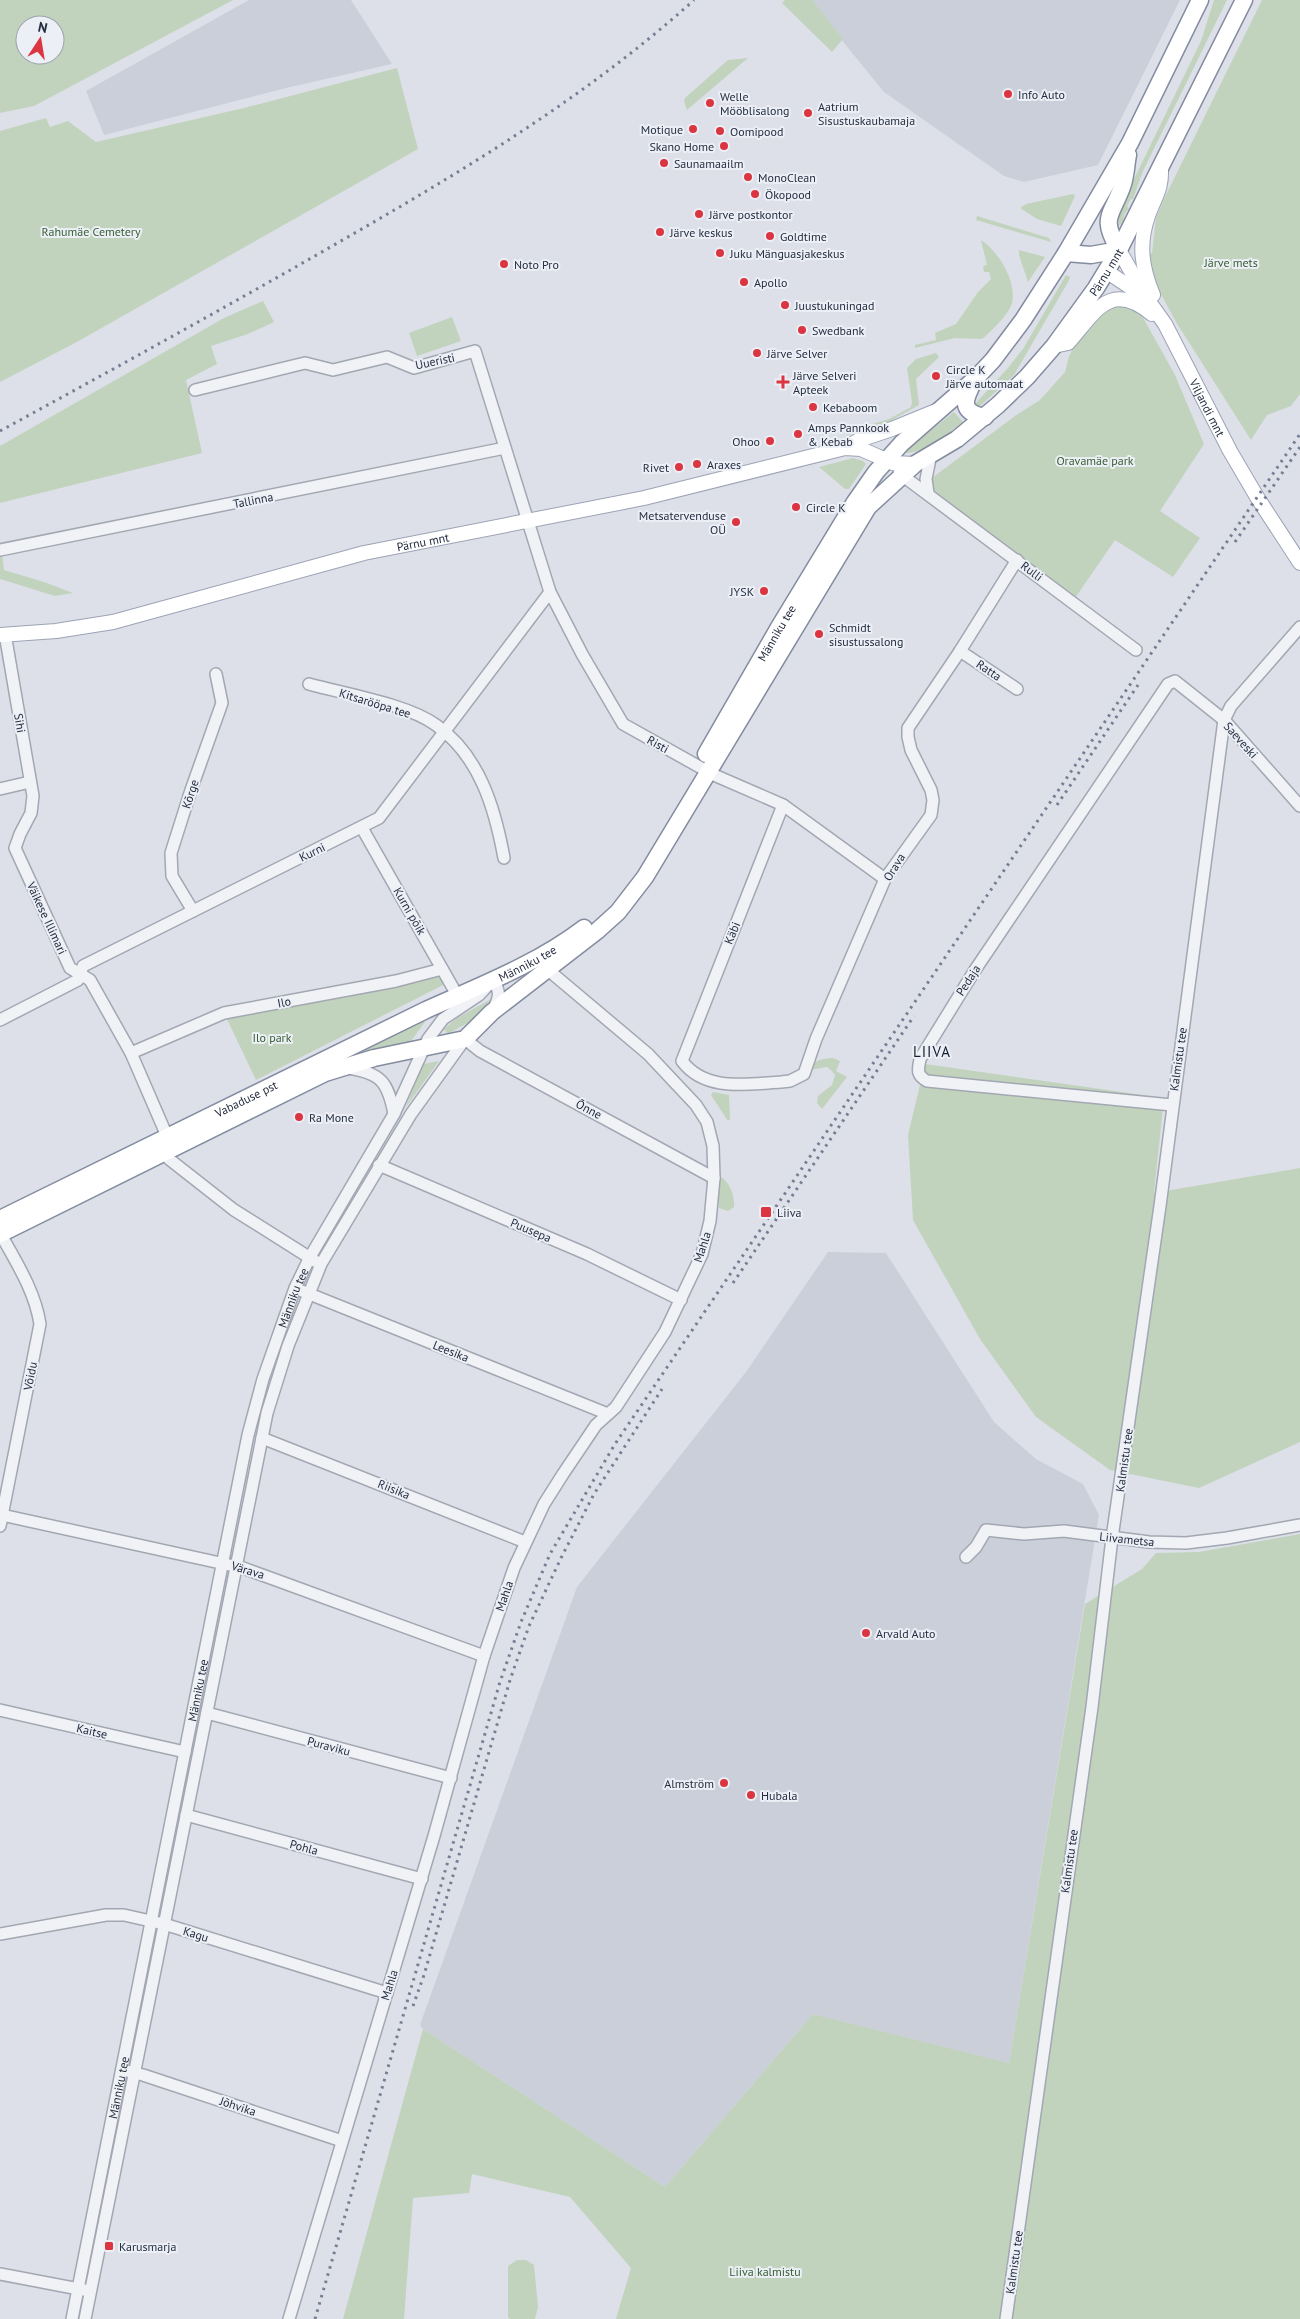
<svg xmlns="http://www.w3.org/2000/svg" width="1300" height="2319" font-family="'PT Sans',sans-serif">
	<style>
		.built { fill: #cbcfda }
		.green { fill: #c1d3bd; fill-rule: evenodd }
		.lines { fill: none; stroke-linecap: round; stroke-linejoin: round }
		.minor-casing { stroke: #a2a7b2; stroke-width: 14 }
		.major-casing { stroke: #9ba3b5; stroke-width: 16 }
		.highway-casing { stroke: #838ca0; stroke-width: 19 }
		.minor { stroke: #f0f2f6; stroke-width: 11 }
		.major { stroke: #fff; stroke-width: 14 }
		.highway { stroke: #fff; stroke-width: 16 }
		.rail { stroke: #757e93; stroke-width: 3; stroke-dasharray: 2.5 5; stroke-linecap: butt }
		.poi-dot { fill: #da3541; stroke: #ecf0f6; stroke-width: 2 }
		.labels { text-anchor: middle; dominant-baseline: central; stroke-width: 4; stroke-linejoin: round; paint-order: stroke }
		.poi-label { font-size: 12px; fill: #252d40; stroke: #ecf0f6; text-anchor: start }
		.park-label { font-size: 12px; fill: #365d31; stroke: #ecf0f6 }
		.street-label { font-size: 12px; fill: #252d40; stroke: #ecf0f6 }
		.quarter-label { font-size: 15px; letter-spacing: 1px; fill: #181e31; stroke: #ecf0f6 }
	</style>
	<rect width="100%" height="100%" fill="#dde0e8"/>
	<path class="built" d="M249,0H351L392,64L286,88L104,135L86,91Z
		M809,0H1180L1098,165L1024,182L1004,176L884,92Z
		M828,1252L886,1253L994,1422L1036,1459L1083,1484L1099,1515L1009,2063L813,2014L665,2187L423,2029L420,2025L577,1587L746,1372Z"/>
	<path class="green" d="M0,0H233L34,106L0,113ZM25,25H55V55H25Z
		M785,0H812L843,39L832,52L782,3Z
		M1214,0H1227L1143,171L1133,199H1131L1127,206L1129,208L1125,213C1123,217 1125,222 1118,226L1120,208L1201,41Z
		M1262,0H1300V394L1291,406L1267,415L1251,440L1176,322L1156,285L1147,254L1152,253L1156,218L1163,201Z
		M748,58L687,110L684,101L685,98L728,60Z
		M397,68L418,149L75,343L0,382V131L46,118L50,127L68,121L96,142L244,108Z
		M1073,194L1075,196L1061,226L1037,219L1020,208L1026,204Z
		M977,216L1049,238L1051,242L976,220Z
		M981,240C998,251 1017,281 1012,303C1010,313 990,333 982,339L955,338L915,348V345L936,340L935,333L956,324L978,292L991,279L989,272H984L983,266L987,265Z
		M1019,250L1045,257L1028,282L1019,255Z
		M1066,275L1070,277L1068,282L1014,375L979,407L974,405L1007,369L1023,349Z
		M263,301L274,322L248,334L211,346L217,364L186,380L202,453L0,503V446L224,318Z
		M1123,305L1141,314L1175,375L1204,444L1160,511L1200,538L1173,577L1115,540L1073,601L1017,560L931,488L932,478L1015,416L1040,400L1065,372L1069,356L1077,341L1105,310Z
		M452,317L461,341L417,356L409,333Z
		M936,353L939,357L916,379L919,405L883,425L847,435L849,431L889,419L911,407L912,402L907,368L916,359Z
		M954,412L963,422C945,435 926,454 903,453Z
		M853,458L863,461L866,464L849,489H845L819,467Z
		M0,551L2,552L4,570L44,582L73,593L55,596L0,579Z
		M442,969L451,981L256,1080L224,1013Z
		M491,999L471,1021L448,1034L444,1029L457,1018Z
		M422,1020L425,1022L411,1041L346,1057Z
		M833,1058L840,1061L836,1071L847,1077L822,1109L817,1103L818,1096L832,1085L835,1075L832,1071L827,1067L810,1070C814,1059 822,1059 833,1058Z
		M439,1061L406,1107L423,1064Z
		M925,1064L1164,1098L1154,1193L1300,1168V1442L1199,1488L1110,1470L1036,1417L980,1339L913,1220L908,1135Z
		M713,1092L729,1095L730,1119L728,1121L711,1095Z
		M721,1177C730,1182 735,1197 734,1207L728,1211L719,1208V1179Z
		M1300,1534V2319H616L631,2268L570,2197L472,2174L469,2193L413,2198L404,2319H343L423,2029L665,2187L813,2014L1009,2063L1085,1604L1142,1569L1156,1553L1199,1552Z
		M517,2260H526L534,2265L538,2307L535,2319H510L508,2317V2266Z"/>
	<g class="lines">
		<g class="minor-casing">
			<g id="minor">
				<path d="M195,390L305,363L333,370L387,357L414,368L475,351L550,592L582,654L623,724L714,775L783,805L885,879"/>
				<path d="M899,470L903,476L1136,650"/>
				<path d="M928,493L926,479L931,454"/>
				<path d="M0,550L505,448"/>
				<path d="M5,634L33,796L31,813L20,834L15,848L70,968L90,980L131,1053L170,1143"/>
				<path d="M960,651L1017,689"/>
				<path d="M309,684C345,694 407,704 436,725C480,756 495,809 504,858"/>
				<path d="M0,789L30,782"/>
				<path d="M783,805L682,1061C705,1092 747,1084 781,1082L790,1081L804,1074L816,1039L885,879L931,815L933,800L931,790L911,750L908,737V728L960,651L1017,560"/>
				<path d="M362,828L457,995"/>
				<path d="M193,911L172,876L171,853L191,790L222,703L216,674"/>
				<path d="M0,1020L78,980L83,966L379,818L550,592"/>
				<path d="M131,1053L224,1013L396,981L442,969"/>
				<path d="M348,1068C381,1073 388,1082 394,1114"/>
				<path d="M1172,1105L927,1081C916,1075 918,1070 920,1059L975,970L1168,684L1175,681L1224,720L1300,806"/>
				<path d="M166,1152L169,1159L234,1210L315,1261"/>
				<path d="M379,1165L587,1254L681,1300"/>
				<path d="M0,1233C16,1262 35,1291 40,1324L0,1526"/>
				<path d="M302,1291L608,1414"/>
				<path d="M262,1438L525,1542"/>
				<path d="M2,1515L243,1568L484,1656"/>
				<path d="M966,1557L976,1547L986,1530L1024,1534L1064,1531L1149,1542L1186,1543L1227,1538L1300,1525"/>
				<path d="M0,1710L185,1752"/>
				<path d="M207,1713L451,1778"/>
				<path d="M186,1815L422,1879"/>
				<path d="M0,1934L106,1915H124L164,1924L387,1993"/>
				<path d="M127,2071L143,2075L342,2141"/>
				<path d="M0,2274L84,2290"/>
				<path id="s1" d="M72,2319L248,1435L263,1379L295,1288L310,1257L394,1114L428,1039L443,1019L479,995L493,980C500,991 500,996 494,1008"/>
				<path d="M85,2319L267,1413L288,1346L321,1264L411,1114L465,1039L480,1051L714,1178"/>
				<path d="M289,2319L434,1836L484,1656L514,1568L544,1504L563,1474L596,1425L616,1407L665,1332L702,1254L710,1221L714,1178L713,1146L707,1122L696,1105L648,1054L547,969"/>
				<path d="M1006,2319L1092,1707L1112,1538L1160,1206L1224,720L1231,706L1300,627"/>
			</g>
		</g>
		<g class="major-casing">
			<g id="major">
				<path id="s2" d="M1119,250L1145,296L1165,324L1230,451L1257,497L1300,563"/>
				<path d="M1106,271L1142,295"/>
				<path d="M1153,295C1142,268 1138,245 1148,216C1155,196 1162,190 1161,168"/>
				<path d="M1054,346L1068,343C1096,311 1110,280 1152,314"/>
				<path d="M846,448L859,440L892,429L936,411"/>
				<path id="s3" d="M0,635L56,631L113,622L364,553L644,498L845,448L861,449L893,463L915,464"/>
			</g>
		</g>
		<g class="highway-casing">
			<g id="highway">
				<path d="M1119,250C1100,217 1111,217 1122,187C1126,177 1126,165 1128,155"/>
				<path d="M1066,253L1091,255L1119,250"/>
				<path d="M974,381C964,400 959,412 985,417"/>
				<path id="s4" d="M706,754L778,629L855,502L876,472L902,443L975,379L993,360L1023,320L1066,253L1130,143L1200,0"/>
				<path id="s5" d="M0,1219L426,1010C479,986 537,964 584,928"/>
				<path id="s6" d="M0,1234L325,1073L374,1058L465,1039L492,1012L597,931L618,912L645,877L868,507L915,464L957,439L998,405L1027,377L1054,346L1096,288L1119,250L1244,0"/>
			</g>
		</g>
		<use href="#minor" class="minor"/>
		<use href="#major" class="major"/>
		<use href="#highway" class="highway"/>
		<path class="rail" d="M0,431C110,371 219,311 327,249C456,175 583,100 694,0
			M1235,542L1300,447
			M1057,805L1138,685
			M733,1283L914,1016
			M413,2006L424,1975L510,1680L529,1626L561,1558L594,1494L662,1389
			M315,2319L500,1682L521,1622L550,1554L615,1444L1300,434"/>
	</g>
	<g class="poi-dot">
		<circle cx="1008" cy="94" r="5"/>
		<circle cx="710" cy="103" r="5"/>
		<circle cx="808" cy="113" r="5"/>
		<circle cx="693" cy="129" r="5"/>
		<circle cx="720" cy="131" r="5"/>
		<circle cx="724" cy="146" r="5"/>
		<circle cx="664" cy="163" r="5"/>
		<circle cx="748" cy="177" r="5"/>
		<circle cx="755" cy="194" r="5"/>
		<circle cx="699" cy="214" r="5"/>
		<circle cx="660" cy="232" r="5"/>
		<circle cx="770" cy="236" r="5"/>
		<circle cx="720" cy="253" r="5"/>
		<circle cx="504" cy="264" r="5"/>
		<circle cx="744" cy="282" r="5"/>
		<circle cx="785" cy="305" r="5"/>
		<circle cx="802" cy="330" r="5"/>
		<circle cx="757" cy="353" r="5"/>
		<circle cx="936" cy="376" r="5"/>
		<path d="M780.5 374.5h5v5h5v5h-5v5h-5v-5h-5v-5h5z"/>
		<circle cx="813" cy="407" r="5"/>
		<circle cx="798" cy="434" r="5"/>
		<circle cx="770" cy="441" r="5"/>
		<circle cx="697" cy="464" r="5"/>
		<circle cx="679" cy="467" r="5"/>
		<circle cx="796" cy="507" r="5"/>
		<circle cx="736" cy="522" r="5"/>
		<circle cx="764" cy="591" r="5"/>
		<circle cx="819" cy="634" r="5"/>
		<circle cx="299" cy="1117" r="5"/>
		<rect x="760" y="1206" width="12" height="12" rx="2.5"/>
		<circle cx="866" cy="1633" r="5"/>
		<circle cx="724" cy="1783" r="5"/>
		<circle cx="751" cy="1795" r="5"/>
		<rect x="104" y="2241" width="10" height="10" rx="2.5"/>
	</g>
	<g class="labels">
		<g class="poi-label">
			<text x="1018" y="94">Info Auto</text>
			<text x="720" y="96">Welle<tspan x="720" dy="14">Mööblisalong</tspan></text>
			<text x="818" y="106">Aatrium<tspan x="818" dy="14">Sisustuskaubamaja</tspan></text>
			<text x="683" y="129" text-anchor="end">Motique</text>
			<text x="730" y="131">Oomipood</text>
			<text x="714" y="146" text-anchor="end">Skano Home</text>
			<text x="674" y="163">Saunamaailm</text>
			<text x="758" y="177">MonoClean</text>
			<text x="765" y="194">Ökopood</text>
			<text x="709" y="214">Järve postkontor</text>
			<text x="670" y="232">Järve keskus</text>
			<text x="780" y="236">Goldtime</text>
			<text x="730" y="253">Juku Mänguasjakeskus</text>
			<text x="514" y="264">Noto Pro</text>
			<text x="754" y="282">Apollo</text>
			<text x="795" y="305">Juustukuningad</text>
			<text x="812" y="330">Swedbank</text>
			<text x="767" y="353">Järve Selver</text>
			<text x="946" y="369">Circle K<tspan x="946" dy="14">Järve automaat</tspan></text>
			<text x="793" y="375">Järve Selveri<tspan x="793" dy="14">Apteek</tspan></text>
			<text x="823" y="407">Kebaboom</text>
			<text x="808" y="427">Amps Pannkook<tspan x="808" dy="14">&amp; Kebab</tspan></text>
			<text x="760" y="441" text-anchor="end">Ohoo</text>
			<text x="707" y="464">Araxes</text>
			<text x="669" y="467" text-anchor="end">Rivet</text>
			<text x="806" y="507">Circle K</text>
			<text x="726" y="515" text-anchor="end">Metsatervenduse<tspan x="726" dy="14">OÜ</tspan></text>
			<text x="754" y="591" text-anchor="end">JYSK</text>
			<text x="829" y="627">Schmidt<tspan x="829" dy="14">sisustussalong</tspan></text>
			<text x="309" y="1117">Ra Mone</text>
			<text x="777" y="1212">Liiva</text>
			<text x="876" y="1633">Arvald Auto</text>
			<text x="714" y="1783" text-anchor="end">Almström</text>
			<text x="761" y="1795">Hubala</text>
			<text x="119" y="2246">Karusmarja</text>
		</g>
		<g class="park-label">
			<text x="91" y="231">Rahumäe Cemetery</text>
			<text x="1231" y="262">Järve mets</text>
			<text x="1095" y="460">Oravamäe park</text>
			<text x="272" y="1037">Ilo park</text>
			<text x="765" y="2271">Liiva kalmistu</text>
		</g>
		<g class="street-label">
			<text stroke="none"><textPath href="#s6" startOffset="1520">Pärnu mnt</textPath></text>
			<text transform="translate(435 361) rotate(-12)">Uueristi</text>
			<text stroke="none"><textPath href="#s2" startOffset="181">Viljandi mnt</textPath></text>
			<text transform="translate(253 500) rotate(-11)">Tallinna</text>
			<text stroke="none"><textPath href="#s3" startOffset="434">Pärnu mnt</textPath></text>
			<text transform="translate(1032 571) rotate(37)">Rulli</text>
			<text stroke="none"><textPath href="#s4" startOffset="140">Männiku tee</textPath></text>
			<text transform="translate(989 670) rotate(34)">Ratta</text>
			<text transform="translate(375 703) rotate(17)">Kitsarööpa tee</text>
			<text transform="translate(20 723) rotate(80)">Sihi</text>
			<text transform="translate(1241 740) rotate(48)">Saeveski</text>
			<text transform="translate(658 744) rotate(29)">Risti</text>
			<text transform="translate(190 794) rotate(-72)">Kõrge</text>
			<text transform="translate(312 852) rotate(-26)">Kurni</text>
			<text transform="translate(894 867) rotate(-58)">Orava</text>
			<text transform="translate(410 911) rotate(60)">Kurni põik</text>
			<text transform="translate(47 918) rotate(65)">Väikese Illimari</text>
			<text transform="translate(732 933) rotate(-68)">Käbi</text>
			<text stroke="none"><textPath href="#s5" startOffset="586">Männiku tee</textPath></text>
			<text transform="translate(968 980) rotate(-57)">Pedaja</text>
			<text transform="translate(284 1002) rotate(-11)">Ilo</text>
			<text transform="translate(1178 1059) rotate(-82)">Kalmistu tee</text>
			<text stroke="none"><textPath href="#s5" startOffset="274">Vabaduse pst</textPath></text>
			<text transform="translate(589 1109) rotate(28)">Õnne</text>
			<text transform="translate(531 1230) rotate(23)">Puusepa</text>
			<text transform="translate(702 1247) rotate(-72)">Mahla</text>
			<text stroke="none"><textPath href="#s1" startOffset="1046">Männiku tee</textPath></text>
			<text transform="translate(451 1351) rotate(22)">Leesika</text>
			<text transform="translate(30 1376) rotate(-79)">Võidu</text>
			<text transform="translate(1124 1460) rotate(-82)">Kalmistu tee</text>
			<text transform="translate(394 1489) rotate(22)">Riisika</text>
			<text transform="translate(1127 1539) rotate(6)">Liivametsa</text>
			<text transform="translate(248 1570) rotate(17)">Värava</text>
			<text transform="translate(504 1596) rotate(-71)">Mahla</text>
			<text stroke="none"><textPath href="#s1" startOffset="641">Männiku tee</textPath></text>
			<text transform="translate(92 1731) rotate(13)">Kaitse</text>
			<text transform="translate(329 1746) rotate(15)">Puraviku</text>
			<text transform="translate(304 1847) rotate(15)">Pohla</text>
			<text transform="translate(1069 1861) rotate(-82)">Kalmistu tee</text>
			<text transform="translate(196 1934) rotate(17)">Kagu</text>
			<text transform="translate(389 1985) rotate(-73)">Mahla</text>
			<text stroke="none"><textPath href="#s1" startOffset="236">Männiku tee</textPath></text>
			<text transform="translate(238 2106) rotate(18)">Jõhvika</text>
			<text transform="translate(1014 2262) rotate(-82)">Kalmistu tee</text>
		</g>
		<g class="quarter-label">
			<text x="932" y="1051">LIIVA</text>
		</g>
	</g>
	<g transform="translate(40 40) rotate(12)"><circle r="24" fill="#ecf0f6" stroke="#9ca2ad"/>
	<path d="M0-4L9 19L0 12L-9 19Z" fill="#da3541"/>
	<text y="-8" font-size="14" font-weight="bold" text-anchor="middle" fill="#252d40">N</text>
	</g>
</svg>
